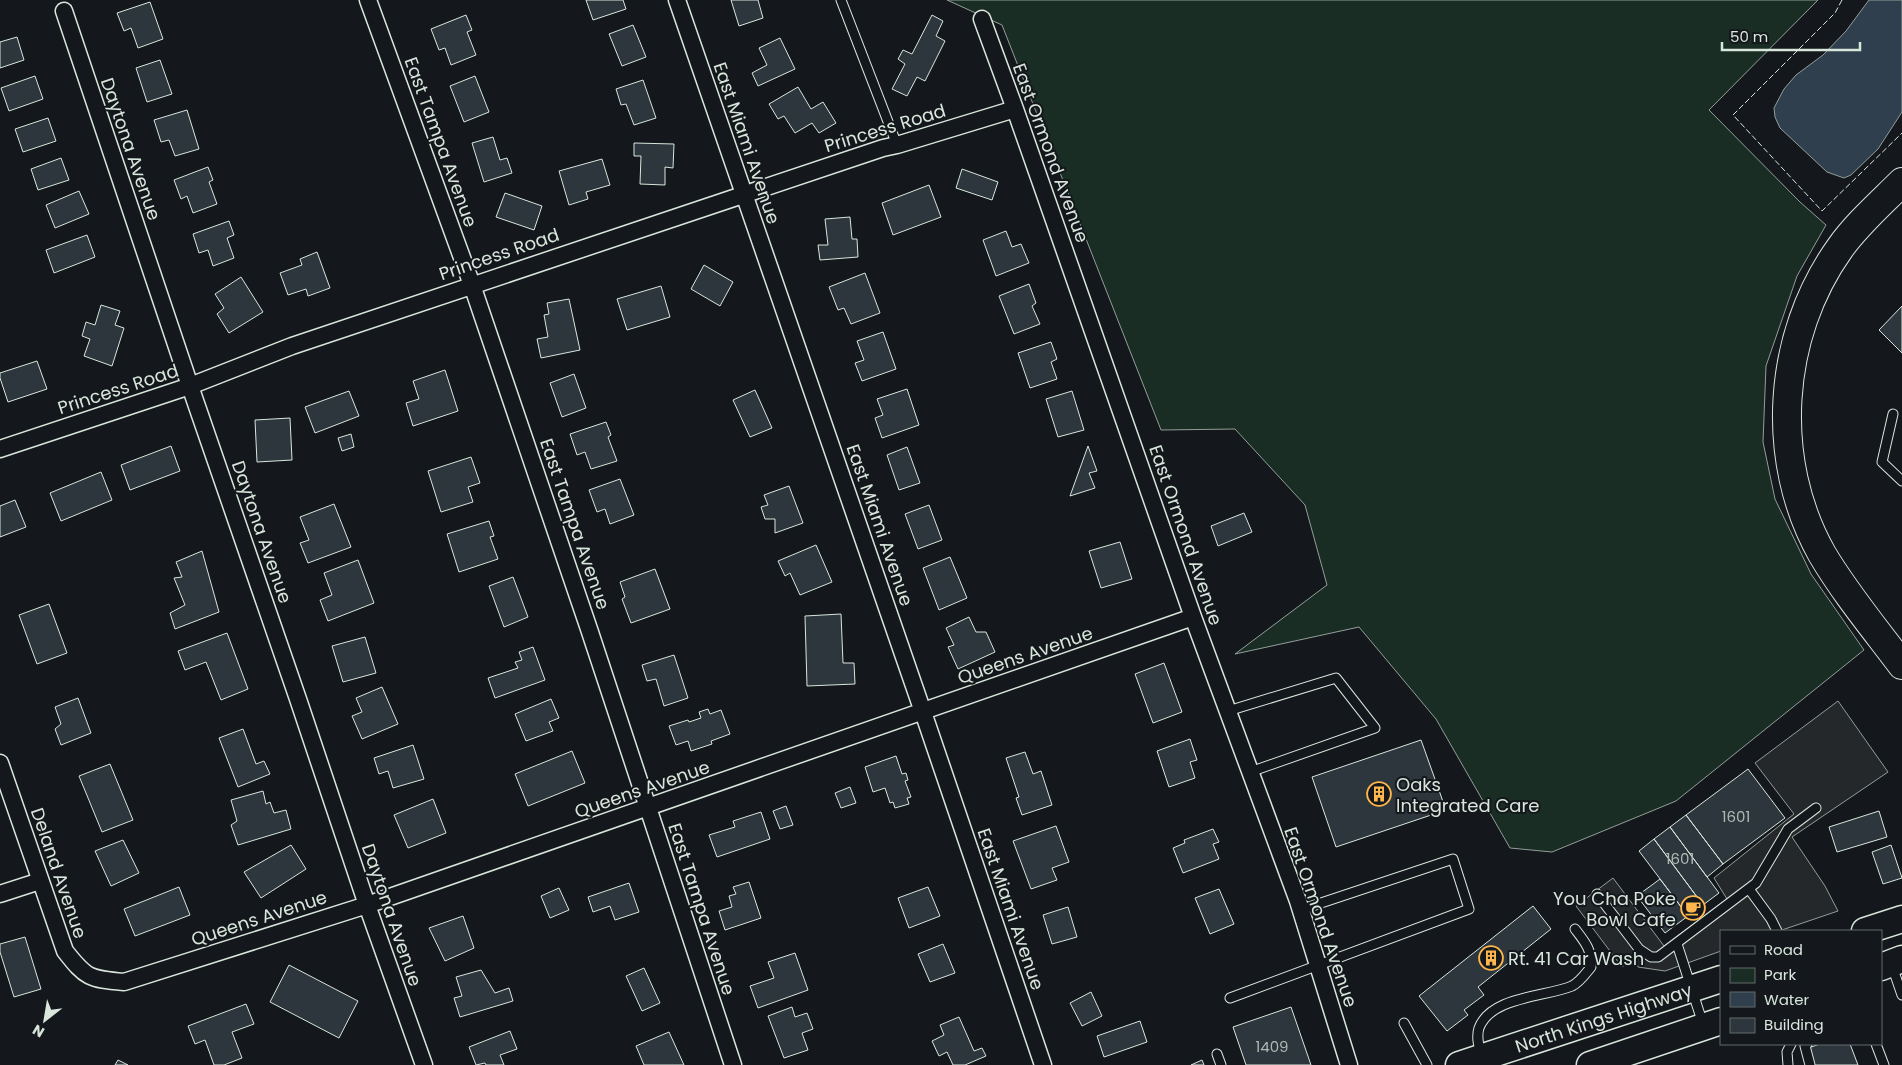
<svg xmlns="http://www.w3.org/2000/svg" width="1902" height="1065" font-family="Poppins,sans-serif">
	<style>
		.green { fill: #1a2d24; stroke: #939e99 }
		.parking { fill: #24282b; stroke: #939e99 }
		.water { fill: #2f3f4d; stroke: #939e99 }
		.building { fill: #2c363c; stroke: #d8e6dc }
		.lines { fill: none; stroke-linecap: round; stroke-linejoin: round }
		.service-casing { stroke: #d8e6dc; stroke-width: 11 }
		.minor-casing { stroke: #d8e6dc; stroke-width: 19 }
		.primary-casing { stroke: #d8e6dc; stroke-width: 29 }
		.trunk-casing { stroke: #d8e6dc; stroke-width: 30 }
		.service { stroke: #14181c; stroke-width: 9 }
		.minor { stroke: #14181c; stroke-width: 16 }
		.primary { stroke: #14181c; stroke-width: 26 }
		.trunk { stroke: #14181c; stroke-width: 28 }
		.fence { stroke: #d8e6dc; stroke-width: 1; stroke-dasharray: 6 2.5; stroke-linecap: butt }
		.labels { text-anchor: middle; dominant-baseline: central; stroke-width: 4; stroke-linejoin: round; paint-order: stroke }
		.number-label { font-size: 15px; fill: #adbab4 }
		.street-label { font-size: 18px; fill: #d8e6dc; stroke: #14181c }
		.poi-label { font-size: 18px; fill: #d8e6dc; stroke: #14181c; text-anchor: start }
	</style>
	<rect width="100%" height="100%" fill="#14181c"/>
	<path class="green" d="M947,0H1818L1709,110L1800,202L1826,225L1797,276L1766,366L1763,442L1775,499L1811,574L1864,650L1676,801L1552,852L1510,848L1436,719L1359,627L1235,654L1327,585L1305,505L1235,429L1161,430L1002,25Z"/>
	<path class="parking" d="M1838,701L1888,772L1792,837L1825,886L1838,911L1779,931H1721V951L1665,971L1638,967L1633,959L1622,967L1576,906L1613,878L1664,946L1727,899L1714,878L1794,814L1755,763Z"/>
	<path class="water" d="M1869,0H1902V112L1878,149L1851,175L1844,178L1827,172L1780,128L1775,117L1774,108L1784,89L1796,75L1823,55L1846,31Z"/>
	<path class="building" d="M586,0H623L626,9L593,20Z
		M731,0H758L763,18L739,26Z
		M150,2L163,39L138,48L131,28L124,31L117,13Z
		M466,15L472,30L467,32L476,55L451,65L445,48L439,50L431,29Z
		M932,15L943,21L936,36L945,41L925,81L917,77L907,96L892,89L905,64L898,59L903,50L912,54Z
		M633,25L646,57L622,66L609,34Z
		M17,37L24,60L0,68V42Z
		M780,38L795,69L758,86L752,73L767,65L759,48Z
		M160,60L172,94L147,102L136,68Z
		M35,76L43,99L9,111L1,88Z
		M475,76L489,112L464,122L450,86Z
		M643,80L656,118L634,125L626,104L621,105L616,89Z
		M798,87L811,109L823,102L836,123L819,133L812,123L795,133L784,116L778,119L769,104Z
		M187,110L199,149L175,156L169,140L161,142L154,120Z
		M48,118L56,141L23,152L15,129Z
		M493,137L500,160L507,158L512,173L484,182L472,143Z
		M634,143L674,144L673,168L665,167V185L640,184L641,156H634Z
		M61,158L69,180L38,190L31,169Z
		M602,159L610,185L586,192L588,199L569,205L559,171Z
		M208,167L213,180L209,182L217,204L193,213L187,196L181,199L174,180Z
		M962,169L998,182L992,200L956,188Z
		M929,185L941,217L893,235L882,203Z
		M79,191L89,214L55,228L46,205Z
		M505,193L542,206L534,230L496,217Z
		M850,217L852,239H857L858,257L820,260L818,245H828L825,219Z
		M229,221L234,235L227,238L234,258L213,266L208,250L199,253L193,234Z
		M1006,231L1012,247L1021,244L1029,263L996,276L983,240Z
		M87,235L95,257L54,273L46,250Z
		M317,252L330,288L308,296L306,289L288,295L280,273L302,265L300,259Z
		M704,265L733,282L720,306L691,289Z
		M865,273L880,313L851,324L844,308L838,310L829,287Z
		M241,277L263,312L229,333L217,314L224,308L215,294Z
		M1029,284L1036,303L1032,306L1040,324L1014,334L999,296Z
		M661,286L670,317L627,330L617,299Z
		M569,299L580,350L541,358L537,339L548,337L544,315L549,314L547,303Z
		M101,305L120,311L115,325L124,328L112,366L84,356L90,339L82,336L86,322L95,325Z
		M1902,306V353L1879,330Z
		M883,332L896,369L862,381L855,363L864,360L857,341Z
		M1051,342L1057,359L1051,362L1057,379L1030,388L1018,353Z
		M37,361L47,389L8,402L0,378V373Z
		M445,370L458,411L413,426L406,403L419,399L413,381Z
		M574,374L586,408L562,417L550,383Z
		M907,389L919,425L882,438L875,418L883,415L877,399Z
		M755,390L772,428L750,437L733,400Z
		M349,391L359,416L315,433L305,407Z
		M1072,391L1084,430L1058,437L1046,399Z
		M290,418L292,460L257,462L255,420Z
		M606,422L611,435L608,437L617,461L591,469L585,452L577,455L570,434Z
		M351,434L354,447L342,451L338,438Z
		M171,446L180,471L130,490L121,465Z
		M1088,446L1097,471L1089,473L1095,488L1070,496Z
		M907,447L920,483L899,490L887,455Z
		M471,457L480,483L468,487L473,502L441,512L428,471Z
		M101,472L112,500L61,521L50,493Z
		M620,479L634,515L610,524L605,509L597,512L589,490Z
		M789,486L803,523L775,533V519H765L761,507L768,505L764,495Z
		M15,500L26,527L0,537V506Z
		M334,504L351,547L308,563L300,543L309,540L300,517Z
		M929,505L942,540L918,549L905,514Z
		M1244,513L1252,532L1218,546L1211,526Z
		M489,521L494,536L490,537L498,559L459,572L447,534Z
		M1120,542L1132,579L1101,588L1089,551Z
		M816,545L832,582L800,595L790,573L785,576L778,561Z
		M202,551L219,612L175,629L170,613L185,605L174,578L182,577L176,562Z
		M950,557L967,598L939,610L923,568Z
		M358,560L374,603L328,621L320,600L332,595L324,573Z
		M655,569L670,609L631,623L622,599L625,597L620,582Z
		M513,577L528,617L504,627L489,586Z
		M49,604L67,653L37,664L19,615Z
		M841,614L843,663H854L855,684L807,686L805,616Z
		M969,617L976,632H986L995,652L958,669L948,647L954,645L946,628Z
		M227,633L248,689L221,700L206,662L185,670L178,651Z
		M365,637L376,673L343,682L332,646Z
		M533,647L545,680L495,698L488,678L518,668L515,662L522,660L519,652Z
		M674,655L688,698L664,706L656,679L647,681L642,665Z
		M1164,663L1182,712L1153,723L1135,674Z
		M382,687L398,724L362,739L352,716L362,712L356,698Z
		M78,698L91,733L61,745L55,729L61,724L55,707Z
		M551,699L559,718L549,722L553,731L526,741L515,714Z
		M708,709L710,714L721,710L730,734L711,741L712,744L691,751L688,741L676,745L669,726L688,720L689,722L701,718L699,712Z
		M243,729L256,764L264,761L270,774L238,787L219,738Z
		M1190,739L1197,760L1190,762L1195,778L1169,787L1157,751Z
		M1421,740L1446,810L1336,847L1312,777Z
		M413,745L424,779L393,788L388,771L379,774L374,758Z
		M572,751L585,783L528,806L515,774Z
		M1025,752L1033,774L1041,771L1052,805L1022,815L1016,798L1019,797L1006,758Z
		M896,756L902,774L906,773L908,780L905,781L911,797L907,798L909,804L895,808L893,802L890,803L885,788L873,792L865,767Z
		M110,764L133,820L102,832L79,776Z
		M1748,769L1785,818L1723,864L1686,815Z
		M850,787L856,803L841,808L835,793Z
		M263,791L266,804L270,802L274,813L286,810L291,829L238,845L231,825L237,821L231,800Z
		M433,799L446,833L408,848L394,815Z
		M786,806L793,825L780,829L773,811Z
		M1879,811L1887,837L1837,852L1829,827Z
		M761,812L770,839L717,857L709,835L735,827L733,821Z
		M1686,815L1723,864L1707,877L1670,827Z
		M1056,826L1069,862L1052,868L1057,880L1031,889L1013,841Z
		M1670,827L1719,893L1703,905L1654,839Z
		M1213,829L1219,842L1213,844L1219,859L1183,873L1173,848L1185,843L1184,840Z
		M1654,839L1703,905L1688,916L1639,851Z
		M123,840L139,873L111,886L95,851Z
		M291,845L306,869L261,898L244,872Z
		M1891,845L1902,878L1883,884L1872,852Z
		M1660,879L1688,916L1665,933L1637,896Z
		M749,882L761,918L725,930L719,911L732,907L729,896L736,894L733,887Z
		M629,883L639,912L615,920L610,906L593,912L588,897Z
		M179,887L190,915L135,936L124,909Z
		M928,887L940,916L909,928L898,898Z
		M559,888L569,910L550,918L541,896Z
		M1219,889L1234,924L1210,934L1195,898Z
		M1533,906L1551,929L1478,987L1484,995L1464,1010L1468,1015L1447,1031L1419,996Z
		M1068,907L1077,937L1052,944L1043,915Z
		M463,916L474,948L445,961L429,928Z
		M25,937L41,989L14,997L0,952V944Z
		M943,944L955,973L930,982L918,954Z
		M795,953L808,990L758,1008L750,986L774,978L768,962Z
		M289,965L358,1001L339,1038L270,1002Z
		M644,968L660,1003L642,1011L626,976Z
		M481,970L495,993L509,988L513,1001L460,1017L454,998L462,996L456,977Z
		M1091,992L1102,1016L1082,1026L1070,1003Z
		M246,1004L254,1024L232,1032L242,1058L224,1065H214L205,1040L195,1044L188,1026Z
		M792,1007L795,1017L807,1013L813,1029L802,1033L808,1050L784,1058L768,1016Z
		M1291,1007L1311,1065H1246L1233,1027Z
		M959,1017L974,1051L982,1048L986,1056L965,1065H953L947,1052L939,1056L932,1041L944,1035L940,1025Z
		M1140,1021L1147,1042L1104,1057L1097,1036Z
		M510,1031L517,1049L500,1055L504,1065H486L485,1063L476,1065L469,1047Z
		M669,1032L684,1065H644L636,1046Z
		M1820,1044H1850L1858,1065H1814L1808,1048Z
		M118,1060L128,1065H115Z
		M1202,1060L1204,1065H1191Z"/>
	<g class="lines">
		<g class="service-casing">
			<path id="service" d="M841,0L897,145
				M1893,414L1882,462L1902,481
				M1228,711L1336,678L1375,728L1250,772
				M1749,889L1771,919L1777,931
				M1597,894L1639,949L1651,957H1658L1756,883L1788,829L1816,808
				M1677,944L1703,1024
				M1892,966L1902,995
				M1230,998L1469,909L1453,859L1300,910
				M1404,1023L1427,1065
				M1807,1044L1805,1046L1810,1065
				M1876,1044L1884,1065
				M1217,1054L1221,1065
				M1481,1055C1479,1047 1476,1037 1479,1028C1491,996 1546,997 1572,986C1580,982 1586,973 1591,967C1592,950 1585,942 1575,929
				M1788,1065L1787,1052L1791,1044"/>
		</g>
		<g class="minor-casing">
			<path id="minor" d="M368,0L472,285L589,629L733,1065
				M677,0L923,712L1043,1065
				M64,11L190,386L298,699L367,905L424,1065
				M982,19L1015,109L1193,617L1298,901L1349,1065
				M0,449L190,386L292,346L883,148L897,145L1015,109
				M0,763L65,951C86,978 89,979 124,982L367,905L1193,617
				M0,894L40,881"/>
		</g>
		<g class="primary-casing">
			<g id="primary">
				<path d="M1865,931L1902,919"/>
				<path d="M1881,967L1902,959"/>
				<path id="s1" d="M1459,1065L1721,979"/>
				<path d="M1590,1065L1721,1021"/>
			</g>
		</g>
		<g class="trunk-casing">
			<path id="trunk" d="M1902,182C1881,203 1857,224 1840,248C1777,336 1769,460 1822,554C1845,593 1875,629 1902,665"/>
		</g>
		<use href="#service" class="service"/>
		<use href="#minor" class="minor"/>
		<use href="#primary" class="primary"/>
		<use href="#trunk" class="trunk"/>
		<path class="fence" d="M1842,0L1835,13L1733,115L1822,211L1902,133"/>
	</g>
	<defs>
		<g id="building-ring" transform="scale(1.25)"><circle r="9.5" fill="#14181c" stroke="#ffb74d" stroke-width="1.5"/><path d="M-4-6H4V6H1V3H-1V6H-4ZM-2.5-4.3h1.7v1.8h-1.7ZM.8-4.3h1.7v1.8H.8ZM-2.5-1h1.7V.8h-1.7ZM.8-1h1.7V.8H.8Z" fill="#ffb74d"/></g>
		<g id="cafe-ring" transform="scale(1.25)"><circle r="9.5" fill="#14181c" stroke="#ffb74d" stroke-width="1.5"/><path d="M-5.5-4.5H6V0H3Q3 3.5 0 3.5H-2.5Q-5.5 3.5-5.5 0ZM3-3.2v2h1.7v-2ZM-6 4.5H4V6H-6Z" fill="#ffb74d"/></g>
	</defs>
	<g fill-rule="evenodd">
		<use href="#building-ring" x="1379" y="794"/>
		<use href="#cafe-ring" x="1693" y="908"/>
		<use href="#building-ring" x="1491" y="958"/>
	</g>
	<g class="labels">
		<g class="number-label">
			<text x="1736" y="816">1601</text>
			<text x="1680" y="858">1601</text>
			<text x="1272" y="1046">1409</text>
		</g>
		<g class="street-label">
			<text transform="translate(885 128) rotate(-17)">Princess Road</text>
			<text transform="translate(441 142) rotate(70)">East Tampa Avenue</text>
			<text transform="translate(747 143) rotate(71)">East Miami Avenue</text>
			<text transform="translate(131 149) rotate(71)">Daytona Avenue</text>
			<text transform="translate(1051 153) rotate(70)">East Ormond Avenue</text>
			<text transform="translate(499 254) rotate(-19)">Princess Road</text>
			<text transform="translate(118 389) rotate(-18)">Princess Road</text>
			<text transform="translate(575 524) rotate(71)">East Tampa Avenue</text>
			<text transform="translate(880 525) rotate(71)">East Miami Avenue</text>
			<text transform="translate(262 532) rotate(71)">Daytona Avenue</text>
			<text transform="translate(1186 535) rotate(71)">East Ormond Avenue</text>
			<text transform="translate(1025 655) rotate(-19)">Queens Avenue</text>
			<text transform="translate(642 789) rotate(-19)">Queens Avenue</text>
			<text transform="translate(59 873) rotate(71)">Deland Avenue</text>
			<text transform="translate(702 909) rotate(72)">East Tampa Avenue</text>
			<text transform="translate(1011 909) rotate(71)">East Miami Avenue</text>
			<text transform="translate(392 915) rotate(71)">Daytona Avenue</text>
			<text transform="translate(1321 917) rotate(71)">East Ormond Avenue</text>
			<text transform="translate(259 918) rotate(-18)">Queens Avenue</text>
			<text stroke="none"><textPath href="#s1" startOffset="152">North Kings Highway</textPath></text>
		</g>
		<g class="poi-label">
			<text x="1396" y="784">Oaks<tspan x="1396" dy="21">Integrated Care</tspan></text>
			<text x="1676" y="898" text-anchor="end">You Cha Poke<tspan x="1676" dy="21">Bowl Cafe</tspan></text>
			<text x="1508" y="958">Rt. 41 Car Wash</text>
		</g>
	</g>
	<rect x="1720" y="930" width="162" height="115" fill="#14181c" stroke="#626a69"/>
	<rect x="1730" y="946" width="25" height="8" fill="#14181c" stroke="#626a69"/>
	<text x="1764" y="955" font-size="15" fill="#d8e6dc">Road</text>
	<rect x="1730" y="968" width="25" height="15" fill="#1a2d24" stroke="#626a69"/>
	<text x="1764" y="980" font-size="15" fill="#d8e6dc">Park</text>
	<rect x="1730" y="992" width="25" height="15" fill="#2f3f4d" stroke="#626a69"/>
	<text x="1764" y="1005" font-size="15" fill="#d8e6dc">Water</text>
	<rect x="1730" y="1018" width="25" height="15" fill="#2c363c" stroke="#626a69"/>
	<text x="1764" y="1030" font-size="15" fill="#d8e6dc">Building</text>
	<g transform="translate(45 1020) rotate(211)" stroke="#14181c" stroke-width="4" paint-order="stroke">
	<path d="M0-4L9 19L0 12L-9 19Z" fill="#d8e6dc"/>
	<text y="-8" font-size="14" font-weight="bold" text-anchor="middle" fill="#d8e6dc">N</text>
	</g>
	<path d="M1722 42v8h138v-8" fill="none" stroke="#d8e6dc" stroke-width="2.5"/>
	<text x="1730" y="42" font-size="15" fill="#d8e6dc" stroke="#14181c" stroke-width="4" paint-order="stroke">50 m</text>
</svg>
